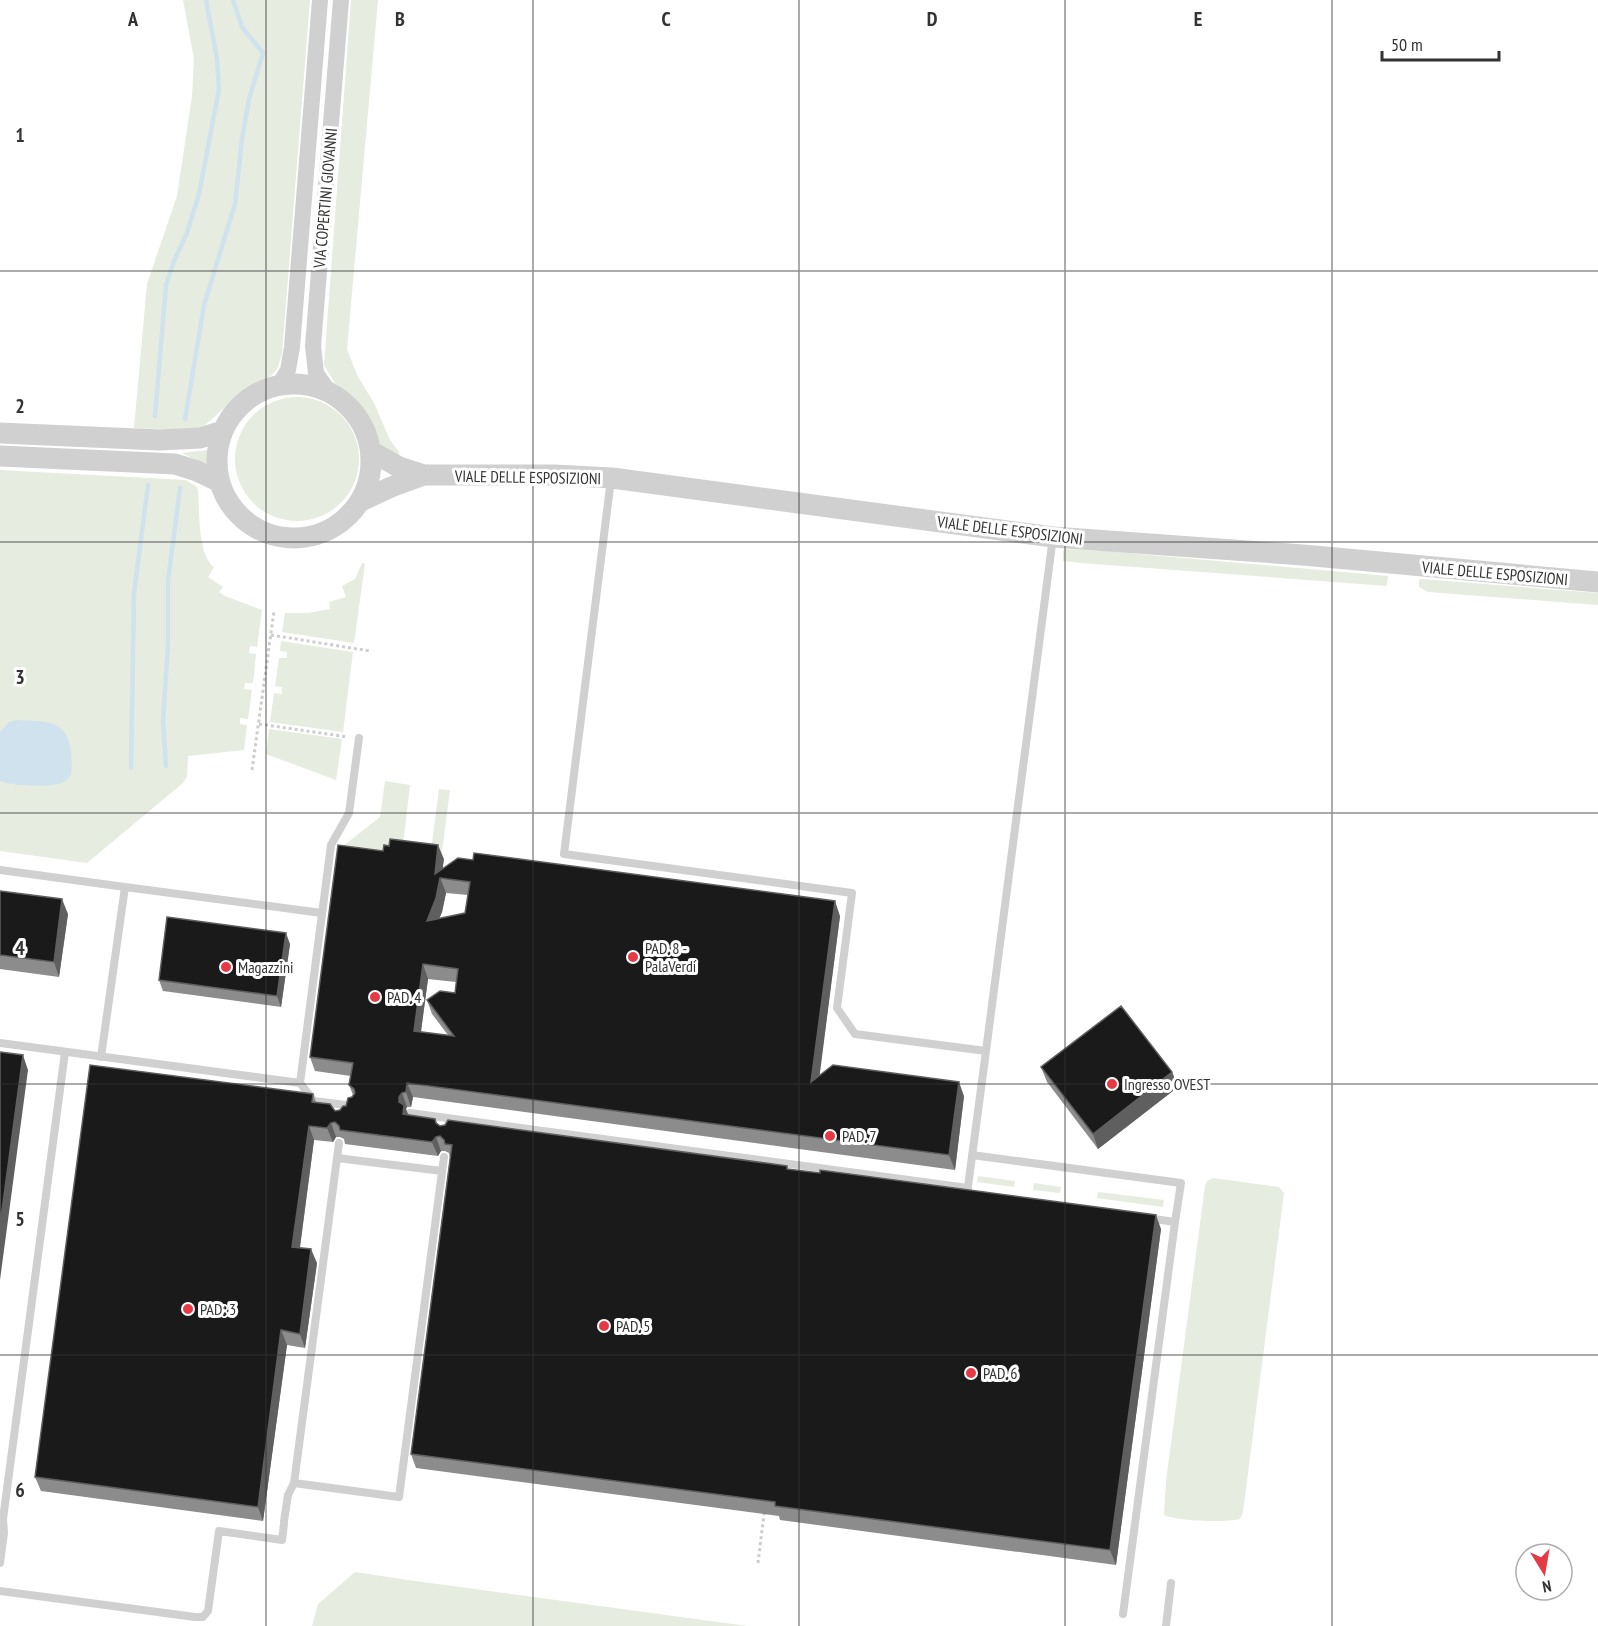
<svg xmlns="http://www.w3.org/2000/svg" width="1598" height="1626" font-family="'PT Sans Narrow',sans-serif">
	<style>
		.green { fill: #e6ecdf }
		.water { fill: #cfe2ee }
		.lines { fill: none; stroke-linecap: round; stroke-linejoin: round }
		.stream { stroke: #cfe2ee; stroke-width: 4.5 }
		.path { stroke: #cdcdcd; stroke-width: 3; stroke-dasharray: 3 3; stroke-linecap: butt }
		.service { stroke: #d0d0d0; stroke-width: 8 }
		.minor { stroke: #d0d0d0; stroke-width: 16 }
		.tertiary { stroke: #d0d0d0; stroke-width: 21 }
		.wall { fill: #8c8c8c; fill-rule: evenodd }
		.shaded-wall { fill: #5f5f5f }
		.building { fill: #1a1a1a; stroke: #5f5f5f; stroke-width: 1.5; fill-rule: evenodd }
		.grid { fill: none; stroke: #333; stroke-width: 1.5; stroke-opacity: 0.55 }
		.poi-dot { fill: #e63946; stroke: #fff; stroke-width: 2 }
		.labels { text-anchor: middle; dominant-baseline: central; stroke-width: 6; stroke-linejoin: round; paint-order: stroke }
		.street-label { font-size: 16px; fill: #333; stroke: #fff }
		.poi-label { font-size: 16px; fill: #333; stroke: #fff; text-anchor: start }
		.grid-label { font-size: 20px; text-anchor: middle; font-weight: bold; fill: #333; stroke: #fff; stroke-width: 6; stroke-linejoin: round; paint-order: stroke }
	</style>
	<rect width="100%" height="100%" fill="#fff"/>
	<path class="green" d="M183,0H310L282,354L277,369L272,375L240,394L205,425L198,428L171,430L134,428L147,284L177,196L192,96L194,59Z
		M351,0H378L347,349L357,375L374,403L390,440L399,452L401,463L380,448L365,412L336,385L324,365Z
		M235 459a62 62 0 1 1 124 0a62 62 0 1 1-124 0Z
		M216,449V471L182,453Z
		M0,470L186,480L197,487L198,491C200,512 197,554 214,567L208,577L223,587L219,592L225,596L262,610L257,647L250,646L249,653L256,654L253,683H245L244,689L252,690L248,719L240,718V724L247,725L244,750L188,756L187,777L183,783L87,863L0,851Z
		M1065,549L1104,551L1388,576L1387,586L1081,563L1063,561V551Z
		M362,563L365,564L354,643L282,632L285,613H308L330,609L329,602L346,597L342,586L355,579Z
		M1421,579L1598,593V605L1428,592L1419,587V580Z
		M281,641L353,652L343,732L270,722L274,693L282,694V687L275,686L279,658H287V652L280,651Z
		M269,729L342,739L336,780L266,754Z
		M385,781L410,785L402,854L343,846L380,817Z
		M439,789L450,790L440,867L430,858Z
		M978,1176L1015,1181L1014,1187L977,1182Z
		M1213,1178L1279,1187L1284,1193L1243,1512L1240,1519C1225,1523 1176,1521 1164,1515L1166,1481L1205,1186L1207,1181Z
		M1034,1183L1061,1187L1060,1193L1033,1190Z
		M1098,1192L1164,1200L1163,1207L1097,1198Z
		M355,1572L408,1580L747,1626H312L318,1604Z"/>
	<path class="water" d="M17,720C28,721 40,720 50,723C72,727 73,758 71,775C70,776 66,781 64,782C53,788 11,786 0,781V732L9,722Z"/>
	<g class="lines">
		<path class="stream" d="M155,416L166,285L174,261L187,233L199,194L219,89L217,59L206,0
			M185,419L204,305L235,204L242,139L249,99L263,53L242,27L233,0
			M166,766L163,721L168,645V581L180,488
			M131,767L134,593L148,485"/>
		<path class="path" d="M271,635L370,651
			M259,724L348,737
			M252,770L274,611
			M758,1563L764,1514"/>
		<path class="service" d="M611,479L564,854L852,893L837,1008L855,1034L986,1051L967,1194L971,1195
			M0,870L125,887
			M0,1043L300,1083L314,1101L354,1106
			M986,1051L1053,537
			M101,1057L125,887L322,913
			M300,1083L331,845L349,813L359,738
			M410,1113L968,1188
			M972,1155L1181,1183L1175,1222L1147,1218
			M337,1158L339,1143
			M442,1171L337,1158L294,1483L399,1497L444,1157
			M284,1521L288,1495L294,1483
			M0,1563L4,1533L3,1519L65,1052
			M0,1591L195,1617H203L208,1611L219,1531L282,1540L284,1524
			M1123,1614L1175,1222
			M1166,1626L1171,1583"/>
		<path class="minor" d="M279,385L288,370L292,347L320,0
			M329,392L316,373L313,346L341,0"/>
		<path class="tertiary" d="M217 461a77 77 0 1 1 154 0a77 77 0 1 1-154 0Z
			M0,433L160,440L200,438L223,431
			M372,452L399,467L424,475H554L612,478L1053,537L1303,555L1598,582
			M0,456L175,464L197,471L220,482
			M361,501L391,487L424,475"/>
	</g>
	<path class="wall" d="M444,859L442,869L840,916L819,1076L964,1096L955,1170L413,1097L411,1107H407L406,1109L408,1115L435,1119L437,1123L440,1126L787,1166L788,1169L1161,1229L1116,1565L780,1520L779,1516L416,1468L411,1454L450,1158L449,1153L445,1151H441L438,1156L345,1144L344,1139L340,1137H336L333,1142L314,1140L300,1248L317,1263L305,1348L287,1345L263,1521L41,1491L35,1477L313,1094L316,1102L335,1111L340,1110L346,1106L353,1095L349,1085L351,1076L315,1071L310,1057ZM446,893L468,895L465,913L439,919L442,912ZM428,979L456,982L455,993L427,1000L432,1014L448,1035L421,1032Z
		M0,891L68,914L59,977L0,969Z
		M290,944L281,1007L163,991L159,980Z
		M1041,1067L1172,1072L1178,1087L1098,1149L1047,1082Z"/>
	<path class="shaded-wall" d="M438,845L444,859L441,880L446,893L442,912L432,935L427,921Z
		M62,899L68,914L59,977L54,962Z
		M835,901L840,916L817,1096L811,1082Z
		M286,933L290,944L281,1007L277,996Z
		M423,964L428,979L419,1045L414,1031Z
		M23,1055L28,1070L0,1280V1225Z
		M1172,1072L1178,1087L1098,1149L1093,1134Z
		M959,1082L964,1096L955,1170L949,1155Z
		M407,1083L413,1097L411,1107L406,1092Z
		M402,1093L407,1107L406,1109L410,1119L403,1114L399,1102V1097Z
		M331,1123L336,1137L333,1142L327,1128Z
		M309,1126L314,1140L298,1261L292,1247Z
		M436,1137L441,1151L438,1156L432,1142Z
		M1156,1215L1161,1229L1116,1565L1110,1550Z
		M311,1249L317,1263L305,1348L300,1334Z
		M281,1330L287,1345L263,1521L258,1507Z"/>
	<path class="building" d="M390,839L438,845L435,874L458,858L473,860L474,853L835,901L811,1082L833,1065L959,1082L949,1155L407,1083L406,1092L402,1093L399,1097V1102L404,1105L403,1114L435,1119L436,1123L440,1126L445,1125L448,1120L787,1166V1169L820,1173V1170L1156,1215L1110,1550L775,1506V1502L411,1454L452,1145L445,1144L444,1140L440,1136L436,1137L432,1142L340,1130L339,1126L335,1122L331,1123L327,1128L309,1126L292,1247L311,1249L300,1334L281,1330L258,1507L35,1477L90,1065L313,1094L312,1102L330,1104L335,1111L340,1110L343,1106H346L348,1098L352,1097L355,1093L354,1089L349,1085L353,1063L310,1057L338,845L383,851L384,845L389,846ZM440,878L470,882L465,913L427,921L436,898ZM423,964L458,969L455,993L440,991L427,1000L454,1036L414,1031Z
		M0,891L62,899L54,962L0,955Z
		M167,917L286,933L277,996L159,980Z
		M1121,1006L1172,1072L1093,1134L1041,1067Z
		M0,1052L23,1055L0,1225Z"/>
	<path class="grid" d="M266,0V1626M533,0V1626M799,0V1626M1065,0V1626M1332,0V1626M0,271H1598M0,542H1598M0,813H1598M0,1084H1598M0,1355H1598"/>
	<g class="poi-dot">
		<circle cx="633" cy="957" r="6"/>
		<circle cx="226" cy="967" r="6"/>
		<circle cx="375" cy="997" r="6"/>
		<circle cx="1112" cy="1084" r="6"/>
		<circle cx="830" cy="1136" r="6"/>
		<circle cx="188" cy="1309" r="6"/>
		<circle cx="604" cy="1326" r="6"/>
		<circle cx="971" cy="1373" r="6"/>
	</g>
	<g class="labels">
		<g class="street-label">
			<text transform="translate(325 198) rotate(-85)">VIA COPERTINI GIOVANNI</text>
			<text transform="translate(528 477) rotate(1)">VIALE DELLE ESPOSIZIONI</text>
			<text transform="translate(1010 530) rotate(7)">VIALE DELLE ESPOSIZIONI</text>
			<text transform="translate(1495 573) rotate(5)">VIALE DELLE ESPOSIZIONI</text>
		</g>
		<g class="poi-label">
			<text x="645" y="948">PAD. 8 -<tspan x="645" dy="18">PalaVerdi</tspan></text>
			<text x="238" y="967">Magazzini</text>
			<text x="387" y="997">PAD. 4</text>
			<text x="1124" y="1084">Ingresso OVEST</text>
			<text x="842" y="1136">PAD. 7</text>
			<text x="200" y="1309">PAD: 3</text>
			<text x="616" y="1326">PAD. 5</text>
			<text x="983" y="1373">PAD. 6</text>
		</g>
	</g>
	<g class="grid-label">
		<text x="133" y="26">A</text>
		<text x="400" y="26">B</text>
		<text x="666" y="26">C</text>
		<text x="932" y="26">D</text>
		<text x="1198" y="26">E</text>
		<text x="20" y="142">1</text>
		<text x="20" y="413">2</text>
		<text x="20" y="684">3</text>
		<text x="20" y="955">4</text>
		<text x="20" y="1226">5</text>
		<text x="20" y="1497">6</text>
	</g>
	<g transform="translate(1544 1572) rotate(169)"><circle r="28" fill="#ffffff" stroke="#adadad" stroke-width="1.5"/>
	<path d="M0-4.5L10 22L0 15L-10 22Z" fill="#e63946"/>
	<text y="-9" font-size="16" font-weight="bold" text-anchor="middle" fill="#333333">N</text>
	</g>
	<path d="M1382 51v9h117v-9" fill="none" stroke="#333333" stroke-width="3"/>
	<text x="1391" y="51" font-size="18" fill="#333333" stroke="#ffffff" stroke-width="4.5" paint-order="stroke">50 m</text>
</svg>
